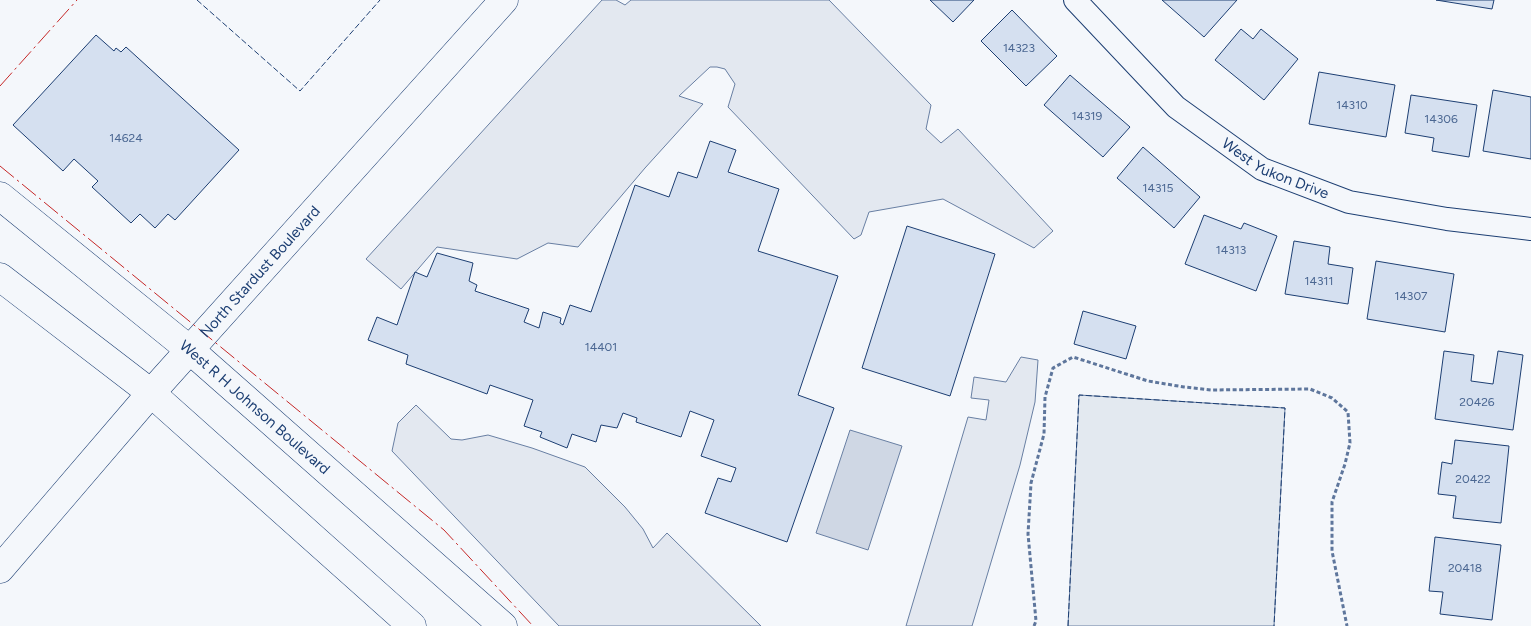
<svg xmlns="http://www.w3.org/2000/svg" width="1531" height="626" font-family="Figtree,sans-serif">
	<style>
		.green { fill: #e3e9f0; stroke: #687fa3 }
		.parking { fill: #e3e8f0; stroke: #687fa3 }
		.water { fill: #cfd7e4; stroke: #687fa3 }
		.building { fill: #d5e0f0; stroke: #1d3f73 }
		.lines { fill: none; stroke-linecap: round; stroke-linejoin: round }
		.minor-casing { stroke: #1d3f73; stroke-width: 24 }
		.tertiary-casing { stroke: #1d3f73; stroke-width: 29 }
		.secondary-casing { stroke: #1d3f73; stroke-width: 29 }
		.path { stroke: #5e769c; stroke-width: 3; stroke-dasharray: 4 2.5; stroke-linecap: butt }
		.minor { stroke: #f4f7fb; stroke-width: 22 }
		.tertiary { stroke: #f4f7fb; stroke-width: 28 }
		.secondary { stroke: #f4f7fb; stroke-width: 28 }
		.fence { stroke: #1d3f73; stroke-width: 1; stroke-dasharray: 6 2.5; stroke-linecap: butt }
		.power { stroke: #c62828; stroke-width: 1; stroke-dasharray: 18 4 2.5 4; stroke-linecap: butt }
		.labels { text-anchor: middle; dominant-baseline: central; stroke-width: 4; stroke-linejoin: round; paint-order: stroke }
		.number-label { font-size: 12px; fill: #4b6792 }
		.street-label { font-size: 15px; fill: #1d3f73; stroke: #f4f7fb }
	</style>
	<rect width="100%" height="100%" fill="#f4f7fb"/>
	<path class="green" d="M1079,395L1285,408L1274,626H1068Z"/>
	<path class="parking" d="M602,0H616L625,5L631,0H829L931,105L926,129L941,143L958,129L1053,231L1034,248L943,199L869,212L861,235L854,239L728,107L735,84L725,69L717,67H710L679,96L703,104L645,168L578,247L548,243L517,259L437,247L401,289L366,259Z
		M1021,357L1038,360L1035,402L1020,465L972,626H906L968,417L986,420L989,400L971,398L974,377L1006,382Z
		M416,405L451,439L462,440L488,435L532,448L585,467L625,507L643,529L653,548L667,533L761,626H559L392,451L398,423Z"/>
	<path class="water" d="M850,430L902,446L868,550L816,533Z"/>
	<path class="building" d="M930,0H974L953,22Z
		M1162,0H1237L1204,37Z
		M1436,0H1494L1492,9Z
		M1012,10L1057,56L1026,86L981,41Z
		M1241,29L1253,39L1261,29L1298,59L1264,100L1215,60Z
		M96,35L114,51L116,48L121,52L126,47L239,150L175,220L168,214L155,228L140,214L131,223L92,187L98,181L74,159L63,171L13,125Z
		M1319,72L1395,85L1386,137L1309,124Z
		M1070,75L1130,127L1103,157L1044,105Z
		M1493,90L1531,97V159L1483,151Z
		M1411,95L1477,105L1469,157L1432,151L1434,138L1405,133Z
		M710,141L736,150L728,172L779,189L758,251L838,276L798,395L834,408L787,542L705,513L718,478L731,482L736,468L701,456L714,420L690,411L681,437L636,422L637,418L623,413L617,428L601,425L596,442L572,434L567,448L540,437L542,432L524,426L533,400L490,385L487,394L406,364L408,355L368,340L377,317L397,325L415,272L427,277L437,253L473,263L469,281L477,285L475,291L529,309L524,322L539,328L543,312L561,318L560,323L563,325L570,305L591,312L635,185L669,197L678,172L697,178Z
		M1143,147L1200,197L1174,228L1117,178Z
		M1204,215L1241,229L1244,223L1277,236L1256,291L1185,264Z
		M907,226L995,254L950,396L862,368Z
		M1294,241L1330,247L1328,264L1353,268L1348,304L1285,294Z
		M1376,261L1454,274L1445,332L1367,319Z
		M1083,311L1136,326L1126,359L1074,344Z
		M1444,351L1474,355L1471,381L1493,384L1498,351L1523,355L1513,430L1435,419Z
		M1455,440L1509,446L1501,523L1453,518L1456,496L1438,494L1442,462L1452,464Z
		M1435,537L1501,545L1492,620L1440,614L1443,592L1429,591Z"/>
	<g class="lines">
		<g class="minor-casing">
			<g id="minor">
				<path id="s1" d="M1075,0L1176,107L1262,169L1349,202L1447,219L1531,229"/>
			</g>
		</g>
		<g class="tertiary-casing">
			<g id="tertiary">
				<path id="s2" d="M0,569L151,393L504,0"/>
			</g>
		</g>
		<g class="secondary-casing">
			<g id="secondary">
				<path id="s3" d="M0,196L190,350L503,626"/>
				<path d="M0,277L151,393L412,626"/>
			</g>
		</g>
		<path class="path" d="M1034,626L1036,621L1028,534L1031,483L1044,434L1045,397L1053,368L1073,357L1148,381L1184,387L1211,390L1310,389L1332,398L1348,412L1350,443L1345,464L1332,502V551L1347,626"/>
		<use href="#minor" class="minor"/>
		<use href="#tertiary" class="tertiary"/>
		<use href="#secondary" class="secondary"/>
		<path class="fence" d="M197,0L300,91L380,0
			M1068,626L1079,395L1285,408L1274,626"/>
		<path class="power" d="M0,86L77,0
			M0,166L444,530L533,626"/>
	</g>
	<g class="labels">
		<g class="number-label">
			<text x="1019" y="48">14323</text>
			<text x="1352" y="105">14310</text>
			<text x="1087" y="116">14319</text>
			<text x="1441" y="119">14306</text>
			<text x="126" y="138">14624</text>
			<text x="1158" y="188">14315</text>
			<text x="1231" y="250">14313</text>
			<text x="1319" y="281">14311</text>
			<text x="1411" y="296">14307</text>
			<text x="601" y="347">14401</text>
			<text x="1477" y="402">20426</text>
			<text x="1473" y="479">20422</text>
			<text x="1465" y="568">20418</text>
		</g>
		<g class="street-label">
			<text stroke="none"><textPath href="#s1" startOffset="265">West Yukon Drive</textPath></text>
			<text stroke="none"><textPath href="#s2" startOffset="395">North Stardust Boulevard</textPath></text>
			<text stroke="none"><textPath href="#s3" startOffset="331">West R H Johnson Boulevard</textPath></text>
		</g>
	</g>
</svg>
